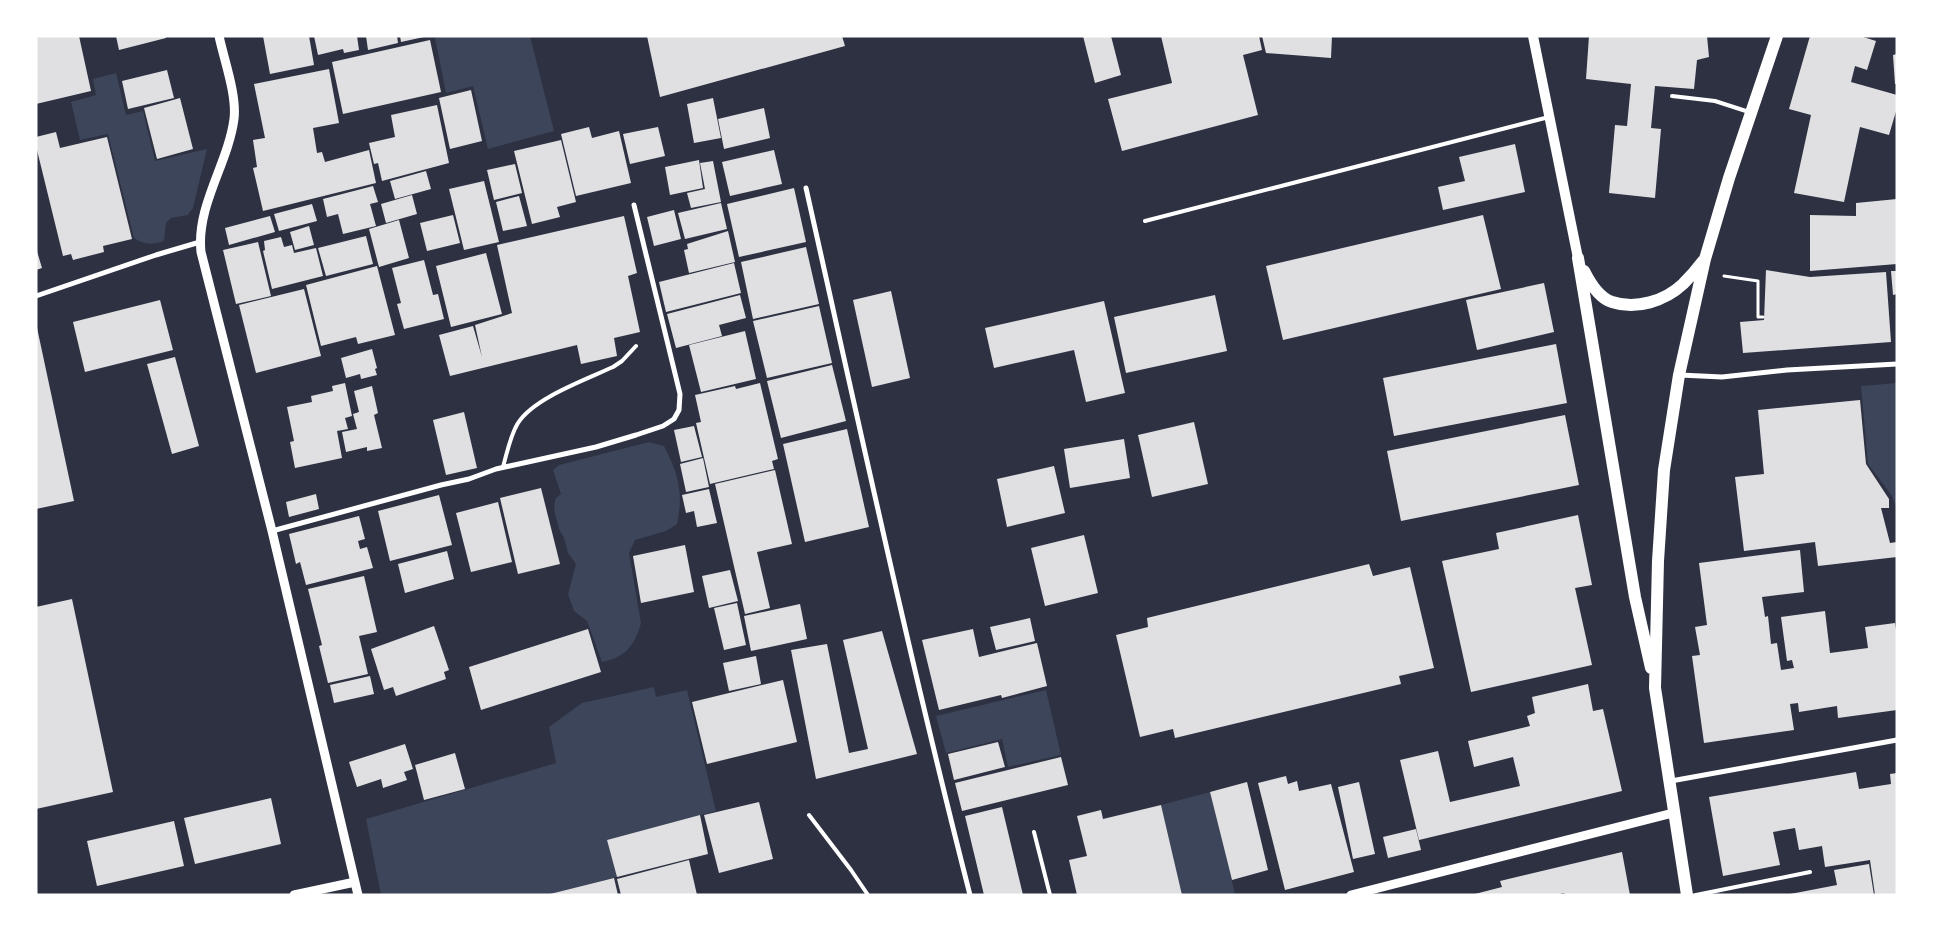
<svg xmlns="http://www.w3.org/2000/svg" width="1933" height="931" font-family="Commissioner,sans-serif">
	<style>
		.green { fill: #3c4559 }
		.building { fill: #e0e0e3 }
		.lines { fill: none; stroke-linecap: round; stroke-linejoin: round }
		.path { stroke: #fff; stroke-width: 3 }
		.service { stroke: #fff; stroke-width: 4 }
		.minor { stroke: #fff; stroke-width: 5 }
		.tertiary { stroke: #fff; stroke-width: 9 }
		.secondary { stroke: #fff; stroke-width: 10 }
		.primary { stroke: #fff; stroke-width: 12 }
	</style>
	<rect width="100%" height="100%" fill="#2d3142"/>
	<path class="green" d="M442,36H530L554,131L488,149L473,86L446,93L435,38Z
		M116,73L126,115L143,111L155,161L207,149L193,208L188,215L171,218L166,223L164,241C153,245 144,245 134,238L108,134L80,140L71,102L96,95L93,79Z
		M1897,383V510L1892,496L1868,464L1861,386Z
		M649,442L664,446C678,473 684,493 677,524L666,531L635,540L629,553L641,623C635,646 624,658 602,662L587,621L574,611L568,594L576,564L568,553L564,538L559,529L554,510L555,499L561,494L553,470L559,465Z
		M654,687L656,697L687,690L716,811L607,840L617,877L547,895H381L366,819L556,763L549,727L582,703Z
		M1046,690L1061,755L1008,767L1002,739L946,753L936,716Z
		M1210,792L1235,894L1182,895L1161,805Z"/>
	<path class="building" d="M36,36H79L91,91L36,104Z
		M116,36H166V38L119,50Z
		M263,36H309L314,65L270,74Z
		M314,36H357L359,50L344,53L343,49L318,55Z
		M366,36H397L398,43L368,50Z
		M400,36H424V37L401,42Z
		M647,36H842L845,46L660,97Z
		M1083,36H1111L1121,75L1095,83Z
		M1161,36H1259L1262,50L1243,55L1258,115L1122,151L1108,99L1172,83Z
		M1262,36H1332L1331,58L1266,53Z
		M1589,36H1707L1709,57L1697,60L1694,89L1655,86L1651,128L1661,129L1655,198L1609,193L1615,125L1627,126L1631,84L1586,79Z
		M1810,36H1860L1876,41L1867,70L1855,66L1851,82L1897,95V108L1889,135L1860,127L1844,202L1794,193L1811,115L1789,109Z
		M430,40L441,92L343,114L332,62Z
		M1897,54V84H1895L1893,55Z
		M329,69L339,123L313,128L317,153L322,152L325,162L369,150L376,183L263,211L253,168L257,167L253,140L265,138L254,84Z
		M167,70L174,98L128,109L122,81Z
		M471,90L482,141L450,149L439,98Z
		M180,98L193,149L157,159L144,108Z
		M713,98L721,138L694,143L687,104Z
		M437,105L449,163L382,181L378,163L374,164L369,143L395,137L391,115Z
		M764,108L770,138L724,149L718,119Z
		M589,127L592,138L619,131L631,183L576,196L561,134Z
		M658,127L665,156L630,164L623,134Z
		M56,132L60,148L107,137L132,239L103,246L104,252L73,260L71,254L63,256L36,146V137Z
		M561,140L576,202L557,207L560,217L532,224L514,151Z
		M1515,144L1525,192L1443,210L1438,187L1465,181L1459,157Z
		M774,150L782,184L730,196L722,162Z
		M699,160L703,188L670,195L665,167Z
		M713,161L721,202L691,208L687,193L705,189L700,163Z
		M515,164L522,193L494,200L487,170Z
		M426,171L431,189L395,199L390,181Z
		M484,181L499,242L464,250L449,189Z
		M373,186L378,202L370,204L376,226L343,234L338,214L327,217L323,199Z
		M794,188L806,242L739,257L727,204Z
		M412,195L417,214L386,223L381,204Z
		M519,196L527,226L503,231L496,202Z
		M1897,199V264L1810,271V215L1856,216V203Z
		M721,203L727,229L685,239L678,213Z
		M312,204L317,221L279,231L274,214Z
		M674,210L681,239L654,246L647,217Z
		M453,215L460,243L427,251L420,223Z
		M1483,215L1501,289L1283,340L1266,266Z
		M270,216L275,232L229,245L225,228Z
		M624,216L637,273L628,276L640,332L614,338L617,356L581,364L577,345L450,376L439,335L473,326L482,357L475,325L512,313L497,245Z
		M399,220L409,258L379,267L369,229Z
		M309,226L314,245L295,250L290,232Z
		M728,231L735,262L689,273L684,250L688,249L687,244Z
		M366,236L373,264L326,276L318,248Z
		M281,237L284,247L292,245L294,253L316,248L323,276L272,289L263,251L265,250L264,241Z
		M258,242L271,296L236,304L223,250Z
		M806,247L819,304L753,319L741,262Z
		M36,248L42,268L36,270Z
		M486,253L502,314L451,327L436,266Z
		M424,260L433,295L438,294L444,319L404,329L397,304L401,303L392,268Z
		M734,263L741,293L666,312L659,282Z
		M377,266L395,335L358,344L356,337L321,346L306,285Z
		M1766,270L1810,277L1886,272L1891,342L1743,353L1740,322L1764,320Z
		M1891,271H1897V294L1893,295Z
		M1544,283L1554,332L1477,350L1466,300Z
		M304,289L321,356L256,373L239,305Z
		M891,291L910,378L872,387L853,300Z
		M740,295L746,318L719,325L722,336L676,348L667,314Z
		M1215,295L1227,351L1126,373L1114,317Z
		M160,300L173,350L85,372L73,322Z
		M1104,301L1125,393L1086,402L1074,350L994,368L985,328Z
		M819,306L832,363L767,378L753,321Z
		M36,323L74,501L36,509Z
		M745,331L756,379L701,392L689,345Z
		M1556,344L1567,403L1394,436L1383,378Z
		M372,349L377,368L375,369L377,375L361,379L360,374L346,378L341,358Z
		M175,357L199,446L172,454L147,364Z
		M832,365L846,421L781,438L767,381Z
		M345,383L352,416L345,418L348,429L337,431L342,458L295,468L290,442L294,441L287,407L312,402L311,396L333,391L332,386Z
		M760,383L778,459L772,461L774,469L710,484L696,423L701,422L695,395L735,386L736,389Z
		M372,386L378,413L374,415L382,448L367,451V447L346,452L342,432L357,429L353,414L359,412L354,391Z
		M1860,400L1866,464L1889,499V508H1881L1890,543L1897,542V557L1818,566L1815,542L1744,551L1735,477L1764,474L1758,410Z
		M464,412L477,468L446,475L433,420Z
		M1565,415L1579,485L1401,521L1387,451Z
		M1194,422L1208,484L1152,497L1138,435Z
		M694,426L702,457L681,462L674,430Z
		M847,429L869,527L805,542L783,444Z
		M1124,439L1130,478L1070,488L1064,449Z
		M703,458L709,487L686,492L680,464Z
		M1054,466L1065,513L1007,527L997,479Z
		M775,470L792,544L757,552L770,608L745,614L715,484Z
		M541,488L560,564L518,574L500,498Z
		M709,489L717,523L697,527L694,511L686,513L682,495Z
		M316,494L319,509L289,517L286,502Z
		M439,495L452,545L390,561L378,511Z
		M498,502L512,562L471,572L456,513Z
		M1578,515L1592,585L1575,588L1592,665L1471,692L1442,561L1499,549L1496,533Z
		M359,516L365,539L358,541L360,549L367,547L373,568L306,585L300,562L296,564L289,534Z
		M1084,535L1098,593L1045,606L1031,548Z
		M685,545L694,592L641,603L633,556Z
		M1800,550L1804,592L1762,597L1765,617L1768,616L1771,644L1777,643L1781,670L1794,668L1792,660L1787,661L1781,617L1825,611L1830,653L1868,648L1865,627L1895,623L1897,637V710L1838,718L1837,706L1799,712L1798,703L1790,704L1794,730L1704,743L1692,656L1700,655L1695,627L1707,625L1699,563Z
		M447,551L454,579L405,593L398,564Z
		M1369,564L1373,576L1410,567L1434,668L1399,676L1401,684L1175,738L1173,729L1140,737L1116,635L1148,627L1147,618Z
		M730,570L738,601L709,608L702,576Z
		M364,576L377,632L359,636L368,674L328,683L319,646L322,645L308,589Z
		M72,599L113,792L36,809V607Z
		M737,603L746,645L724,650L714,608Z
		M800,604L807,639L751,651L744,616Z
		M1030,618L1035,641L996,650L990,627Z
		M434,626L449,670L444,672L446,679L396,696L393,687L384,690L371,649Z
		M588,629L601,672L481,710L469,667Z
		M973,629L979,657L1037,643L1047,686L1002,698L1001,695L939,710L922,640Z
		M882,631L917,754L816,779L791,650L827,644L849,753L868,749L843,640Z
		M756,656L761,684L729,691L723,663Z
		M370,676L374,694L334,703L330,685Z
		M783,680L797,742L707,764L692,702Z
		M1588,684L1593,711L1603,709L1622,791L1419,840L1400,760L1438,751L1450,802L1520,786L1513,757L1474,767L1468,741L1530,726L1527,716L1535,713L1532,697Z
		M998,742L1005,767L954,780L948,754Z
		M405,744L413,769L404,772L407,780L383,788L381,779L357,787L349,762Z
		M455,753L465,789L424,800L415,765Z
		M1061,757L1068,785L962,811L955,783Z
		M1856,772L1859,789L1891,784L1890,774L1897,773V895H1875L1870,860L1825,867L1822,846L1799,850L1795,828L1773,832L1780,865L1723,876L1709,797Z
		M1286,776L1288,784L1297,781L1299,791L1331,784L1354,872L1285,890L1258,783Z
		M1247,782L1268,870L1232,880L1210,792Z
		M1359,782L1375,854L1353,859L1338,787Z
		M271,798L281,844L195,864L184,818Z
		M759,802L773,859L719,873L704,815Z
		M1161,805L1182,895H1077L1069,860L1087,856L1077,816L1101,810L1103,819Z
		M1002,807L1023,895H984L965,816Z
		M700,815L708,854L617,877L607,840Z
		M174,821L184,866L97,886L87,841Z
		M1416,829L1421,850L1388,858L1383,837Z
		M1622,852L1630,895H1565L1564,893L1555,895H1471L1502,887L1500,881Z
		M689,860L697,895H621L617,879Z
		M1869,864L1874,895H1785L1837,885L1834,870Z
		M614,878L618,895H550V894Z"/>
	<g class="lines">
		<path class="path" d="M1724,276L1758,281V317H1763"/>
		<path class="service" d="M1672,96L1715,101L1749,112
			M1145,221L1549,117
			M503,467C507,453 510,436 518,423C534,398 585,380 613,367L622,361L636,346
			M809,815L851,870L868,895
			M1034,832L1050,895
			M1696,895L1810,872"/>
		<path class="minor" d="M806,188C859,424 910,661 970,895
			M36,296L156,255L200,242
			M1680,375L1722,377L1787,370L1897,364
			M272,531L441,485L469,479L496,469L596,447L636,435L663,426L674,419L679,410L680,394L634,205
			M1671,781L1897,740"/>
		<path class="tertiary" d="M219,36C224,60 237,95 234,119C228,164 196,206 201,252L272,531L358,895
			M294,895L355,882
			M1351,895L1673,813"/>
		<path class="secondary" d="M1533,36L1578,258"/>
		<path class="primary" d="M1578,258L1635,597L1651,668
			M1584,271C1590,283 1599,298 1612,302C1636,310 1665,301 1683,284C1690,277 1697,269 1703,261
			M1687,895L1655,688L1658,561L1664,470L1679,375L1705,259L1729,178L1777,36"/>
	</g>
	<rect width="1933" height="931" fill="none" stroke="#ffffff" stroke-width="75"/>
</svg>
